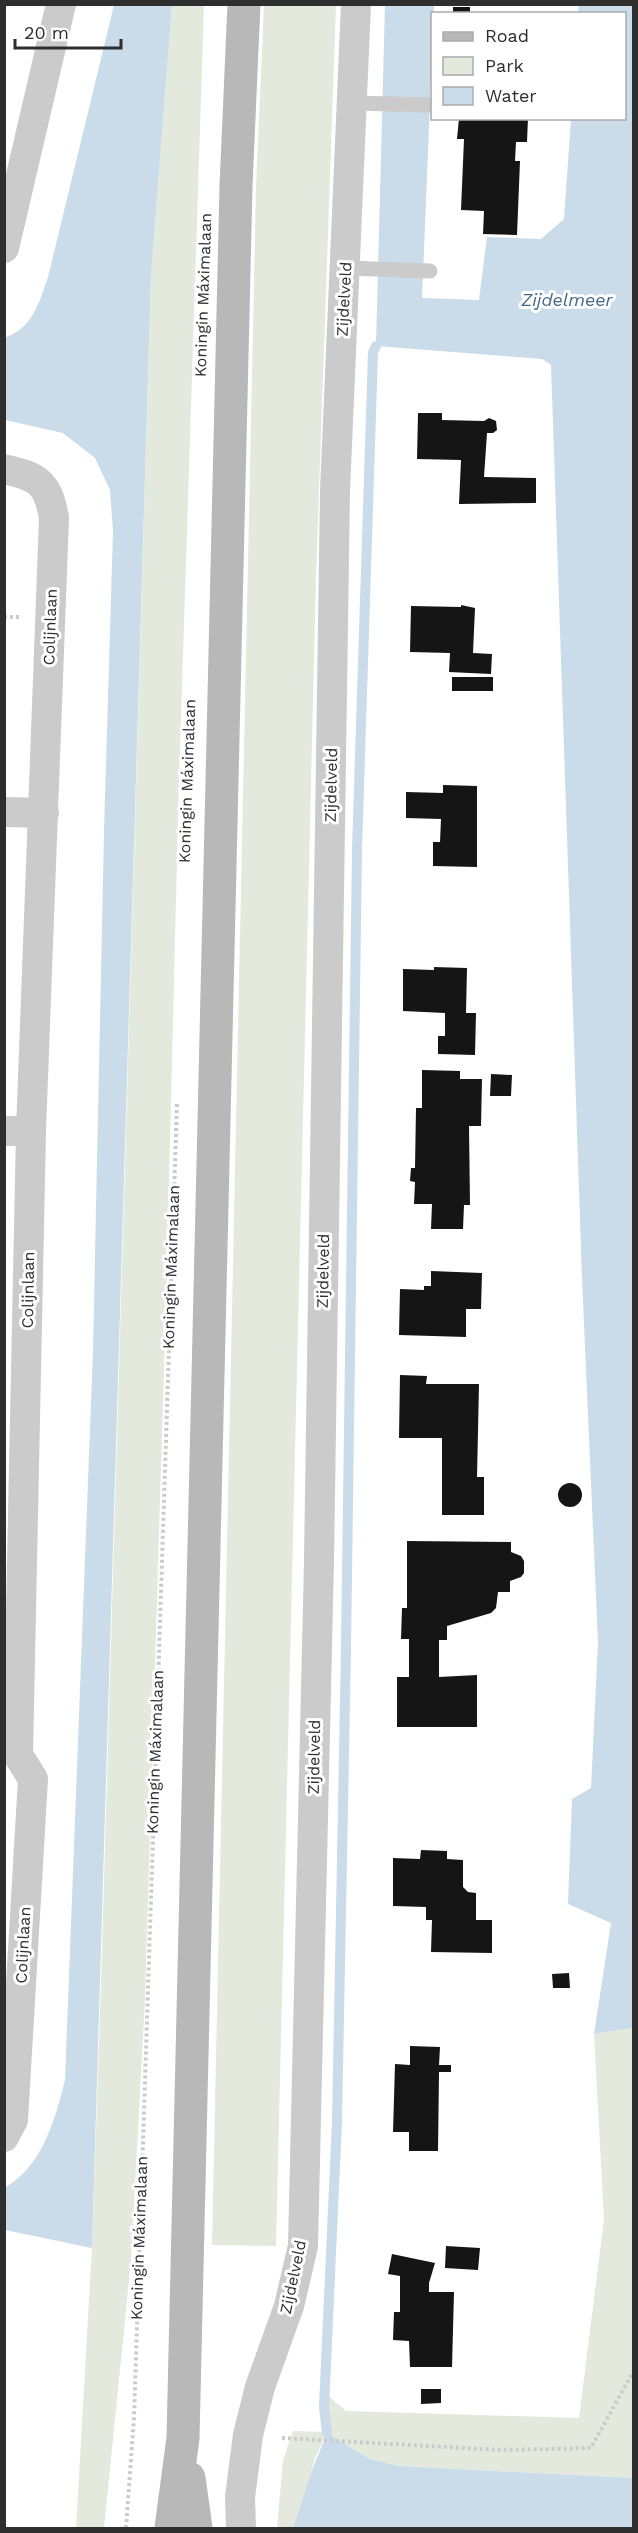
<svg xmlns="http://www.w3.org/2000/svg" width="638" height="2533" font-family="'Work Sans',sans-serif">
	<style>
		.green { fill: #e3eadd }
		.water { fill: #cadbe9 }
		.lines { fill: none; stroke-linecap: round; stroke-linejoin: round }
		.stream { stroke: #cadbe9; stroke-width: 10 }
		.building { fill: #151515 }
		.path { stroke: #cbcbcb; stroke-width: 4; stroke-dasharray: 3 3; stroke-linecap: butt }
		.lane { stroke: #cbcbcb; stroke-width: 15 }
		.street { stroke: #cbcbcb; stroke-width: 30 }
		.secondary { stroke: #b8b8b8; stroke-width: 33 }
		.labels { text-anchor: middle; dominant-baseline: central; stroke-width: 6; stroke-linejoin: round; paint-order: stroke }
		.street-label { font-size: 16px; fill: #2e2e2e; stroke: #fff }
		.water-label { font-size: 18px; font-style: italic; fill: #426989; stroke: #fff }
	</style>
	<rect width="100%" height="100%" fill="#fff"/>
	<path class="green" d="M172,5H204L179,779L166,1303L145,1999L131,2261L104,2528H76L92,2248L101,1983L151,276Z
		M264,5H336L316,576L276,2246L212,2245L256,187Z
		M633,2028V2478L399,2466L370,2459L327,2433L316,2456L293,2528H277L283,2460L293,2431L328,2432L325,2393L346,2411L579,2418L604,2219L594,2034Z"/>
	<path class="water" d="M114,5H172L151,276L92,2248L5,2230L4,2188C42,2167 55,2120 65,2080L93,1351L104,831L113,531L110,490L95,458L63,433L5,420L4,338C33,328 39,303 48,277Z
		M385,5H434L422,298L479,300L487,237L541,239L564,219L571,119L624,118V14L578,13L579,5H633V2028L594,2034L611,1923L568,1904L572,1799L591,1788L598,1642L582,1278L551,365L542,359L376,346Z
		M327,2433L370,2459L399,2466L633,2478V2528H293L310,2475Z"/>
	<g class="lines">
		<path class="stream" d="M327,2433L324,2407L337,2122L346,1647L357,849L373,352L376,346"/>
	</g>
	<path class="building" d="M453,7H470V14H453Z
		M459,118H528L527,142H516L515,161H520L517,235L483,234L484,211L461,210L464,139H457Z
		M418,413H442V420L484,421L489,418L496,421L497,430L493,433H487L484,477L536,478V503L459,504L461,460L417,459Z
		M461,605L475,608L473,653L492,654L491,674L449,672L450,653L410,652L411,606L461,607Z
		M452,677H493V691H452Z
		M443,785L477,786V867L433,866V842H440L441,819L406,818V792L443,793Z
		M434,967L467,968L466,1013H476L475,1055L438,1054V1036H445V1013L403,1011V969L434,970Z
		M422,1070L460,1071V1079H482L481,1126H469L470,1205H464L463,1229H431L432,1204H414L415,1182L410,1181L411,1168H415L416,1108H422Z
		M491,1074L512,1075L511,1096H490Z
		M431,1271L482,1273L481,1309H466V1337L399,1335L400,1289L424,1290V1286H431Z
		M400,1375L427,1376L426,1384H479L477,1477H484V1515H442V1438H399Z
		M558 1495a12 12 0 1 1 24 0a12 12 0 1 1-24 0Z
		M407,1541L511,1542V1552L521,1556L524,1561V1573L521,1577L510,1581V1592H498L496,1608L491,1613L447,1626V1640H439V1677L477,1675V1727H397V1677H409V1639H401L402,1608H407Z
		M421,1850L447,1851V1859L463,1860V1887L468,1892L476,1893V1920H492V1953L431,1952L432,1920H426V1907L393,1906V1858L420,1859Z
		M569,1973L570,1988H553L552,1974Z
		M410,2046L440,2047L439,2065H451V2072H439L438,2151H409V2132H393L395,2064L410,2065Z
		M446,2246L480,2248L478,2270L445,2268Z
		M392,2254L435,2263L429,2283V2292H454L452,2367H410L409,2341L393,2340L394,2312H400V2276L388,2274Z
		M421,2389H441V2403L421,2404Z"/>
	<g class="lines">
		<path class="path" d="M4,617H19
			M282,2438L501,2450L591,2448L634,2370
			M126,2528L134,2418L177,1103"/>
		<path class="lane" d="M352,103L432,105
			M346,268L430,271"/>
		<path class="street" d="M4,248L61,4
			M4,469C39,477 48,483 54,518L31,1131L18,1755L33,1779L13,2120L4,2137
			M4,812L44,813
			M4,1131H31
			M241,2528L240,2497L248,2435L260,2387L289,2306L303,2246L319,1561L335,491L356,4"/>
		<path class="secondary" d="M189,2478L196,2528
			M171,2528L183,2438L236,186L244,4"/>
	</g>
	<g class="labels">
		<g class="street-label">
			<text transform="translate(203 295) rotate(-88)">Koningin Máximalaan</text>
			<text transform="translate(344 299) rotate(-87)">Zijdelveld</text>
			<text transform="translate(50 627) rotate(-88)">Colijnlaan</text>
			<text transform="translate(187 781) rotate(-88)">Koningin Máximalaan</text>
			<text transform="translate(331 785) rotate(-89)">Zijdelveld</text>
			<text transform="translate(171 1267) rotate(-88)">Koningin Máximalaan</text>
			<text transform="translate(323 1271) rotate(-89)">Zijdelveld</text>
			<text transform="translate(28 1290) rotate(-89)">Colijnlaan</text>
			<text transform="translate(155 1752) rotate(-88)">Koningin Máximalaan</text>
			<text transform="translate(314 1757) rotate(-89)">Zijdelveld</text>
			<text transform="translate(23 1945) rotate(-87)">Colijnlaan</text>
			<text transform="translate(139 2238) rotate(-88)">Koningin Máximalaan</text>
			<text transform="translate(293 2277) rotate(-78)">Zijdelveld</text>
		</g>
		<g class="water-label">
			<text x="567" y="299">Zijdelmeer</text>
		</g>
	</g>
	<rect width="638" height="2533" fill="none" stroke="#2e2e2e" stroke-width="12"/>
	<rect x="431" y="12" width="195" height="108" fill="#ffffff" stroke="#ababab" stroke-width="1.5"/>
	<rect x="443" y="32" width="30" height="9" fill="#b8b8b8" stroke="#ababab" stroke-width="1.5"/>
	<text x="485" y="42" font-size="18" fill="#2e2e2e">Road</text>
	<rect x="443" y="57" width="30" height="18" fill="#e3eadd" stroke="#ababab" stroke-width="1.5"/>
	<text x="485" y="72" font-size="18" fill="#2e2e2e">Park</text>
	<rect x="443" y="87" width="30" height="18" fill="#cadbe9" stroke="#ababab" stroke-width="1.5"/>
	<text x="485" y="102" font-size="18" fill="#2e2e2e">Water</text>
	<path d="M15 39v9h106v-9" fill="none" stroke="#2e2e2e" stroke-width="3"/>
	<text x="24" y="39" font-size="18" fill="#2e2e2e" stroke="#ffffff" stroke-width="4.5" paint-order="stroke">20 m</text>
</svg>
